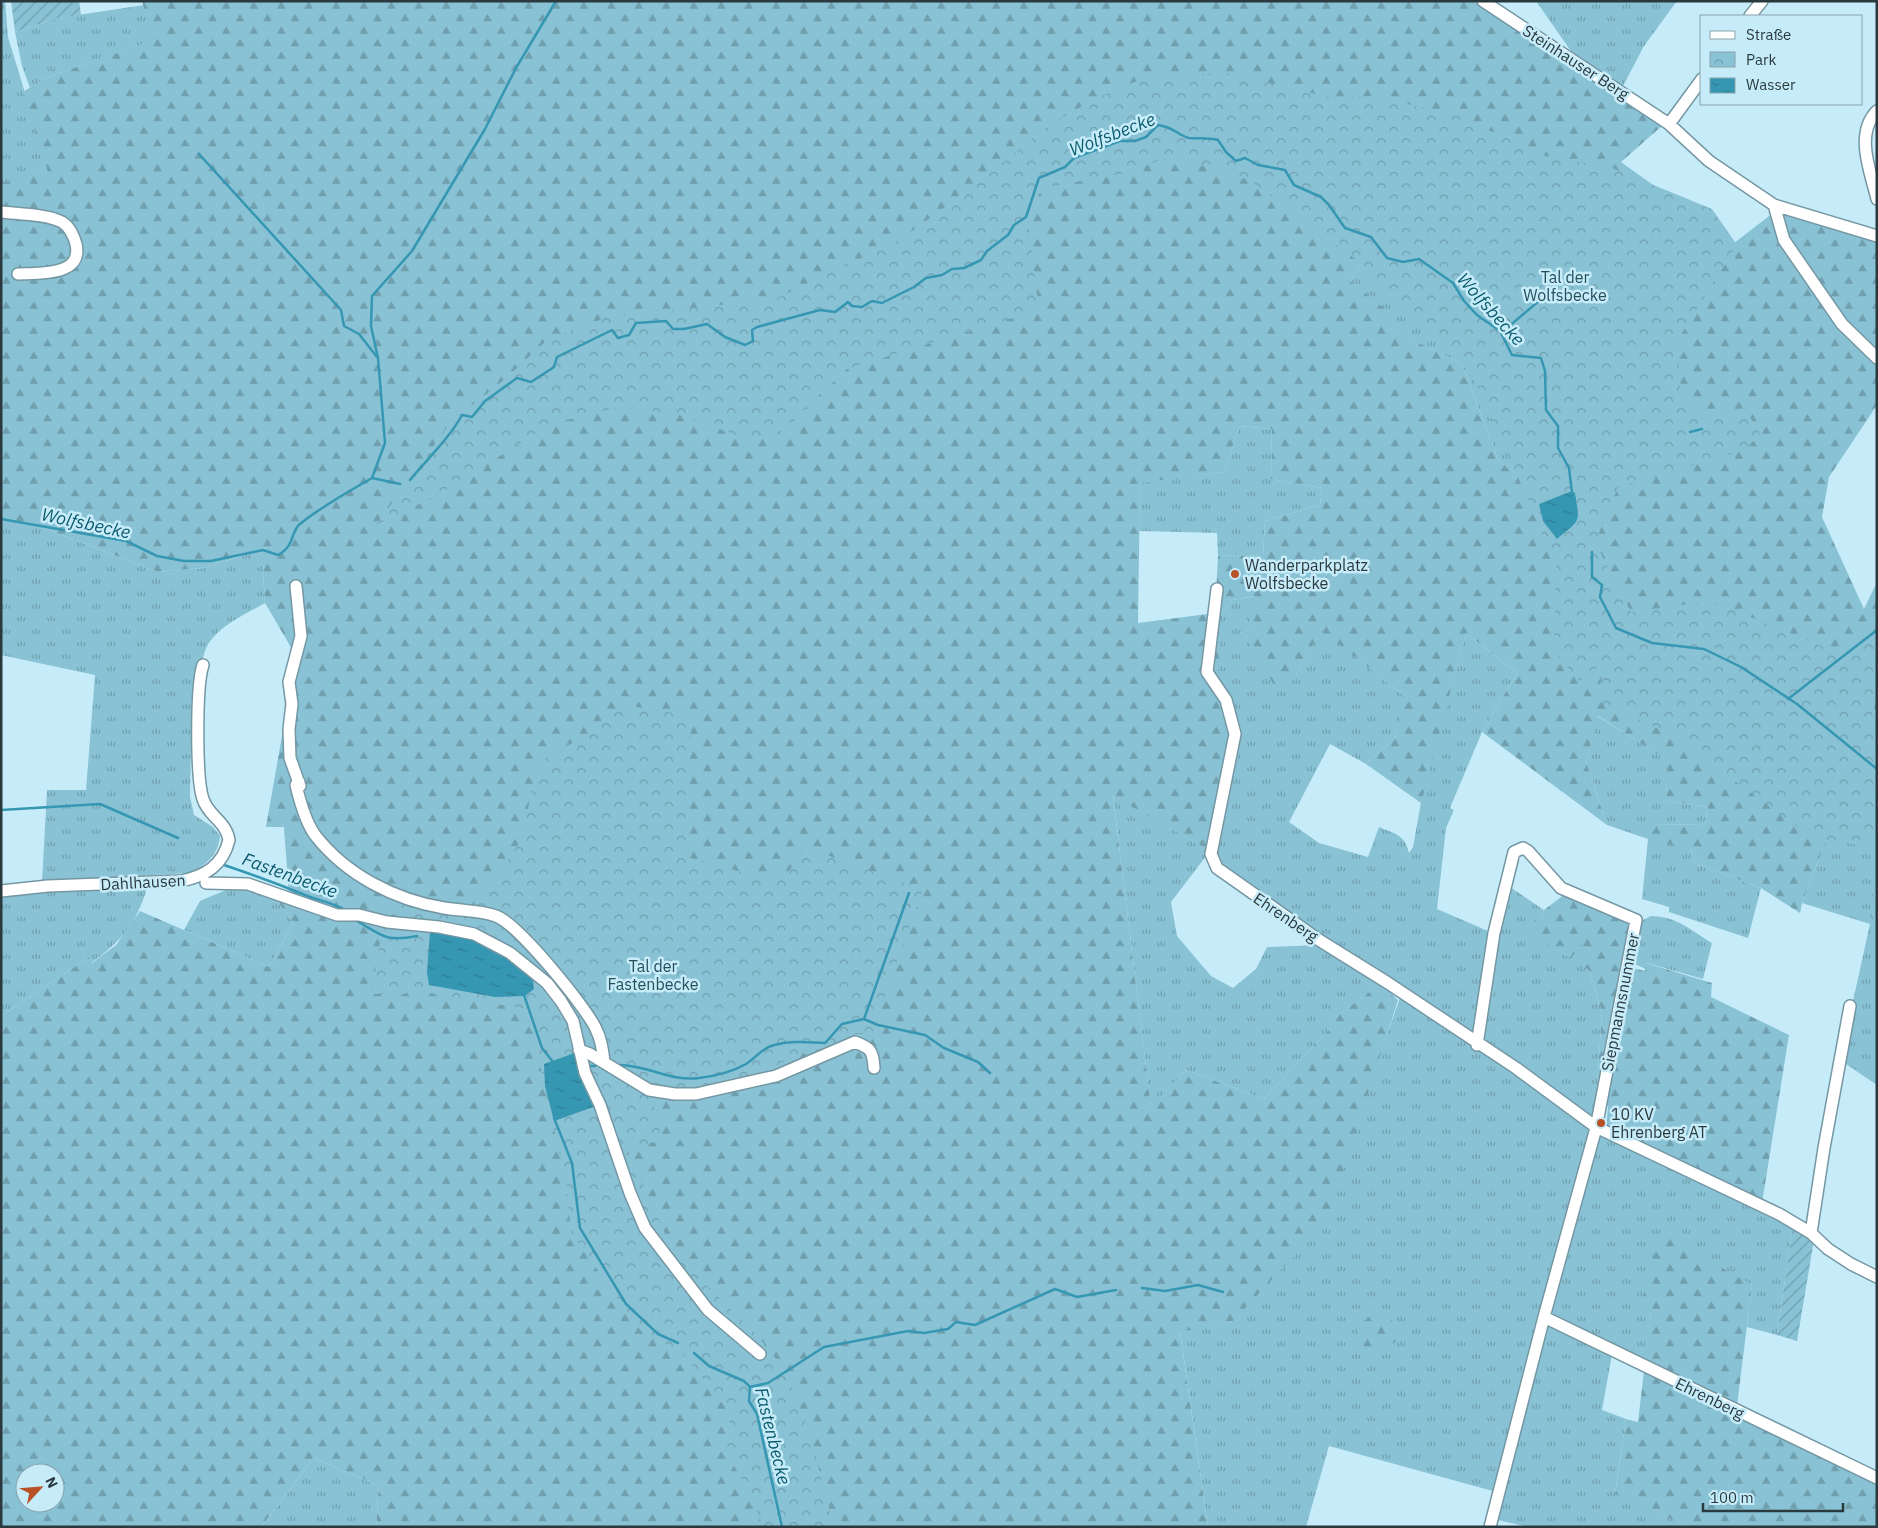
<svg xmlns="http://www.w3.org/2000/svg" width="1878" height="1528" font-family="'IBM Plex Sans',sans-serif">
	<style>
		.grass { fill: url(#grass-tufts) }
		.forest { fill: url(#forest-firs); fill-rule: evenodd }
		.park { fill: url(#park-crowns) }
		.garden { fill: url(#garden-furrows) }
		.water { fill: url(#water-ripples) }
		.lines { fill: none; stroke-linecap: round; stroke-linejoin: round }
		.stream { stroke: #3697b2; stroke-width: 2.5 }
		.minor-casing { stroke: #7497a3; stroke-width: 14 }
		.minor { stroke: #fff; stroke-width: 11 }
		.poi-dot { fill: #b85128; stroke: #c7ecf9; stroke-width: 2 }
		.labels { text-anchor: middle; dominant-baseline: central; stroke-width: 5; stroke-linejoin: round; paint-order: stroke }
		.street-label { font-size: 16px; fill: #2a393e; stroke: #c7ecf9 }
		.park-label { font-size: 16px; fill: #264f5c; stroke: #c7ecf9 }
		.poi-label { font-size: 16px; fill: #2a393e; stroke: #c7ecf9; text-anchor: start }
		.water-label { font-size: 18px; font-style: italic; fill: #0a5a6e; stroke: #c7ecf9 }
	</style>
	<defs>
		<pattern id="grass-tufts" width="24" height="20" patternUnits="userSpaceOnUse" patternTransform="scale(1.25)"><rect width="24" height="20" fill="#89c2d5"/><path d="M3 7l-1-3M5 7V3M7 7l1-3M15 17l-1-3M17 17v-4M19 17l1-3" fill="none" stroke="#709fae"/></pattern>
		<pattern id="forest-firs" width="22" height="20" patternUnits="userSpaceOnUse" patternTransform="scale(1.25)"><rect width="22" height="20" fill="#89c2d5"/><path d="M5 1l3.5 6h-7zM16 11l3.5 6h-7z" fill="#709fae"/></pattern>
		<pattern id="park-crowns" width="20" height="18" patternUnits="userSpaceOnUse" patternTransform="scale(1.25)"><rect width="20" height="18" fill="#89c2d5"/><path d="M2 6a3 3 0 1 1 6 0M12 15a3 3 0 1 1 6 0" fill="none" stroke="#709fae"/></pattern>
		<pattern id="garden-furrows" width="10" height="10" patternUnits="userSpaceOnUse" patternTransform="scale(1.25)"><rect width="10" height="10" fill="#89c2d5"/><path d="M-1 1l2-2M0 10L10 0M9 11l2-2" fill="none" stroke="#709fae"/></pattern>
		<pattern id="water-ripples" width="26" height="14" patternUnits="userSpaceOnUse" patternTransform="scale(1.25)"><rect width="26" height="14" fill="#3697b2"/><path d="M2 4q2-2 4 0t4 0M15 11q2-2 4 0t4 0" fill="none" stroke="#2e7c92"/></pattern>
	</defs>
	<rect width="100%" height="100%" fill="#c7ecf9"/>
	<path class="grass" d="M1,1H5L8,37L49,172L1,184Z
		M1536,1H1677L1644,46L1622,88L1573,54Z
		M144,5L155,40L45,78L30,88L22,66L15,32L58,18Z
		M1368,253L1440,287L1539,492L1498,460L1462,364L1383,326L1350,281Z
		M1239,426L1272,429L1271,479L1322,488L1320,505L1265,521L1263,555L1218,556L1217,533L1139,531L1140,482L1225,472Z
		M1,522H28L158,572L203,568L267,548L263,570L265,603C245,615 214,627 205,651C201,662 199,684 197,697H192L190,797L194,815L213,827L220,836C218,856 206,865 189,873L42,881L47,790H86L95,675L1,655Z
		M1256,596L1246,638L1296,675L1321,629L1406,697L1396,736L1366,764L1330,744L1289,822L1319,843L1368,857L1379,827C1396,834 1405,835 1409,853L1413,847L1423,791L1466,633L1517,673L1482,732L1450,808L1454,810L1446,828L1437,909L1495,934L1480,1047L1597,1128L1793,1224L1777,1335L1747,1327L1752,1284L1651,1311L1646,1365L1613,1349L1602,1410L1626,1419L1615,1493L1689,1527H1529L1493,1519L1500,1493L1329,1446L1306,1527H1208L1180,1331L1233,1321L1373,1074L1402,992L1387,980L1339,1014L1327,1032L1264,1099L1186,1070L1151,1108L1113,795L1210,851L1171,902L1177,936L1211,976L1233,988L1256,969L1267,947L1319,945L1224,871L1211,845L1220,616L1232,600Z
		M1597,716L1668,760L1666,801L1708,807L1705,824L1653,825L1691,850L1695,863L1761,888L1748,938L1669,912V907L1642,899L1648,839L1607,825L1586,761Z
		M1852,771L1877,792V1085L1840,1060L1870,924L1802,903Z
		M233,887L268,890L294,922L269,967L184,930L200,901Z
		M1510,887L1544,910L1542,916L1571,958L1580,943L1591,949L1589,970L1602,1012L1597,1087L1600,1090L1593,1120L1484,1040L1496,934Z
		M147,888C136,924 122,941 91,963L89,957L1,1016V893Z
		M1651,916C1676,916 1692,931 1712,943L1703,979L1647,963L1646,969L1630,962L1641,921Z
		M314,1458L379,1486L376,1527H261Z"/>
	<path class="forest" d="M142,1H1473L1663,125L1621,162L1734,243L1777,210L1877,240V405L1829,477L1822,517L1864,609L1877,582V792L1852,772L1802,903L1800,913L1761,888L1695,863L1691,850L1648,839L1653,825L1705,824L1708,807L1666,801L1667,760L1598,716L1586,761L1607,825L1482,732L1517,673L1466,633L1421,803L1366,764L1396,736L1405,696L1321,630L1296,675L1274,685L1246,638L1255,596L1232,600L1220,616L1218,688L1236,737L1210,851L1113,796L1151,1107L1186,1070L1264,1099L1327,1032L1339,1014L1381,984L1398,1000L1327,1221L1233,1321L1180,1332L1208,1527H821L731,1370L790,1527H376L379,1486L314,1458L261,1527H1V1016L89,957L92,963L116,945L140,911L269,967L294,922L268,890L289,896L284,827H266L296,656L265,603L263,570L266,548L203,568L158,572L28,522H1V183L48,172L23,92L45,78L154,40ZM1368,253L1526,379L1539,492L1498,460L1462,364L1384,326L1387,311L1350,281ZM1239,426L1272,429L1271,479L1322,488L1320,505L1265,521L1263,555L1218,556L1215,613L1138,623L1140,483L1225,472ZM25,1473H55V1503H25Z
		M1565,894L1633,921L1625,966L1645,971L1646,963L1712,983L1711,997L1789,1035L1762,1203L1606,1130L1608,1106L1602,1103L1604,1094L1597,1087L1602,1012L1589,970L1584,967L1591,949L1580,944L1571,959L1532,935L1526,926L1542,916L1544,910Z
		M1668,1237L1752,1285L1737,1406L1877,1477V1527H1689L1615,1494L1626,1419L1638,1422L1651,1311L1642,1301L1654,1252Z
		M1387,1314L1402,1333C1394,1348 1381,1348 1365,1354L1355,1350L1357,1326L1372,1315Z"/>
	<path class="park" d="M1225,73L1329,97H1376L1456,115L1546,156L1612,168L1712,209L1737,245L1677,341L1681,394L1700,413L1748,414L1760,434L1745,450L1618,487L1595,542L1631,612L1711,601L1844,655L1877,631V695L1872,718L1877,725V848L1811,837L1674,736L1599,702L1603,664L1579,681L1554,652L1556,561L1464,358L1354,258L1249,180L1171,156L1126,173L1043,188L1027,214L1039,310L847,369L775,437L739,436L677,414L621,407L584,415L547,427L432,498L376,525L451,422L505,379L548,339L608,317L775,299L901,239L973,187L1048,126L1094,99L1149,76Z
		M625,705L691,716L687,857L760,877L788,872L807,848L923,889L872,1033H854L837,1047L800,1054L735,1086L652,1101L662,1140L627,1149L674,1253L757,1335L787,1373L810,1434L834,1527H763L750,1493L727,1454L730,1413L683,1354L640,1330L571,1233L566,1182L542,1076L534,1010L432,994H371L389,891L470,910L499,874L522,839L537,763L586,735Z
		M1877,853V926L1869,923Z"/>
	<path class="garden" d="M11,1H79L81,15L58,18L15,32Z
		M1793,1224L1814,1240L1797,1341L1777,1335Z"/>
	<path class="water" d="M1572,491L1575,493C1580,524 1581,519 1557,539L1543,521L1539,504Z
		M430,932L461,934L505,950L533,981L534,989L525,996L495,997L429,985L427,972Z
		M580,1051L599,1105L554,1121L545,1086L544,1064Z"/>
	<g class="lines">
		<path class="stream" d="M199,154L341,310L344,326L359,334L377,357
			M1553,293L1561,292
			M1501,333L1540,300
			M1690,432L1702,429
			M372,478L385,443L378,358L371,326L372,296L412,251L485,129L516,68L556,1
			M410,480C427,459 449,439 462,415L472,417L485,401L517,378L531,382L554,367L557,357L612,330L618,338L629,335L636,323L666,321L673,329H684L707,324L725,337L745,345L753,341L752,330L757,327L820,310L835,312L848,302L852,306L862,307L872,301L882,303L914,287L926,278L942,275L952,269L964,268L981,260L987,251L1008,235L1014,225L1026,217L1039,178L1065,167L1074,158L1120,141H1135L1146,137L1158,125C1174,127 1179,136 1189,138C1199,139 1207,137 1218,140L1226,152L1236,161L1245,158L1258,165L1285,170L1294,185L1321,197L1329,205L1345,228L1371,237L1387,258L1403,262L1419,259L1453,283L1464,301L1477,315L1500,331L1512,355L1541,358L1545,371L1546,410L1558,426V448L1569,468L1572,493
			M1,519L126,541L157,556L184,561H211L263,550L278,555C296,545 290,532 300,524C322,506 348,492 372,478L400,484
			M1592,552V577L1602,585L1600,597L1616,628L1652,643L1704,649L1741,667L1797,704L1877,769
			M1788,699L1877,630
			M1,810L100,804L178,838
			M224,865C251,874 278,884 305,895C319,901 332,902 345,910
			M357,921C383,936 385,942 417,936
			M524,995L542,1048L553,1062
			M864,1019L878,1025L925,1035L944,1048L978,1062L990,1073
			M620,1065C647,1065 671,1082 699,1078C715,1076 732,1072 746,1064C754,1059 762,1049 771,1046C788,1040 808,1042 825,1043L842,1024L864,1019L909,893
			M586,1066H595
			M554,1118L572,1163L580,1228L626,1304L658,1334L678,1343
			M1142,1288L1165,1291L1198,1285L1223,1292
			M694,1353L709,1366L744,1381L750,1387L749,1401L757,1414L782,1527
			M750,1387L768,1383L824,1347L908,1331L924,1333L948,1329L956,1322L975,1325L1055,1289L1077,1297L1116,1290"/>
		<g class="minor-casing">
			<path id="minor" d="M1483,1L1669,124L1709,161L1774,205L1877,236
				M1750,16L1762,1
				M1877,111C1854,134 1871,173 1877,199
				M1669,124L1702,79
				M1774,205L1784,240L1842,324L1877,358
				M1,212C18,214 47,214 62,222C69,226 74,236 76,244C83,276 40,273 18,274
				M296,586L301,636L289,682L292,704L289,729L290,758L300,786
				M1217,589L1207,672L1226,700L1235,734L1211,854L1217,868L1319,940L1388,983L1516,1068L1596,1127L1779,1214L1811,1233L1828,1249L1851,1264L1877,1277
				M299,782L296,785C300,802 305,821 315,835C346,875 395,900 444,908C461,911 480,910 496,916C518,924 586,1007 596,1029C601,1039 603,1051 604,1062
				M206,883L248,884L337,915H359L387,922L439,927L474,934L510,953L547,983L561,1001L573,1021L585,1073L600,1105L630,1193L645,1228L708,1310L760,1354
				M1,891L48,886L181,881C206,876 223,865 229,840C226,821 208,816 203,799C196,779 196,685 203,665
				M1477,1045L1494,933L1514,852L1523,848L1528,851L1561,888L1636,920L1596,1128L1544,1317L1490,1527
				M579,1050L590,1054L649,1090L675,1094H696L776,1076L855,1042C871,1048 873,1051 874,1068
				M1811,1233L1824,1148L1850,1006
				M1544,1317L1877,1478"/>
		</g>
		<use href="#minor" class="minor"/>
	</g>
	<g class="poi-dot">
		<circle cx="1235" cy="574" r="5"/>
		<circle cx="1601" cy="1123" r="5"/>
	</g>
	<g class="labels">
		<g class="street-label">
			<text transform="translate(1576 62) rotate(33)">Steinhauser Berg</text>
			<text transform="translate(143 882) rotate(-3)">Dahlhausen</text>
			<text transform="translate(1286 917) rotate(34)">Ehrenberg</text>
			<text transform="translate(1620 1002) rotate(-79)">Siepmannsnummer</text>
			<text transform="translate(1710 1398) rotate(26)">Ehrenberg</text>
		</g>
		<g class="park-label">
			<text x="1565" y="277">Tal der<tspan x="1565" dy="18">Wolfsbecke</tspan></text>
			<text x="653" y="966">Tal der<tspan x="653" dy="18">Fastenbecke</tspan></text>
		</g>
		<g class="poi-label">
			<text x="1245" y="565">Wanderparkplatz<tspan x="1245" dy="18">Wolfsbecke</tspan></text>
			<text x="1611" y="1114">10 KV<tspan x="1611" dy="18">Ehrenberg AT</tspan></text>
		</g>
		<g class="water-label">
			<text transform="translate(1112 134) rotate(-21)">Wolfsbecke</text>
			<text transform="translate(1491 309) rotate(48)">Wolfsbecke</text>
			<text transform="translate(86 523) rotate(12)">Wolfsbecke</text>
			<text transform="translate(290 875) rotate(20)">Fastenbecke</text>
			<text transform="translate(773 1436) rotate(76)">Fastenbecke</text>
		</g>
	</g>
	<rect width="1878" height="1528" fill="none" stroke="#2a393e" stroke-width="5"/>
	<rect x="1700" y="15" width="162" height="90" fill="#c7ecf9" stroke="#88a4ae"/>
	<rect x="1710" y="31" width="25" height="8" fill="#ffffff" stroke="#88a4ae"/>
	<text x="1746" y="40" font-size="15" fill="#2a393e">Straße</text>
	<rect x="1710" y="52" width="25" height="15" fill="url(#park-crowns)" stroke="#88a4ae"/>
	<text x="1746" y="65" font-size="15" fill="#2a393e">Park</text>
	<rect x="1710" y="78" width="25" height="15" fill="url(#water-ripples)" stroke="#88a4ae"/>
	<text x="1746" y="90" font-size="15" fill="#2a393e">Wasser</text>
	<g transform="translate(40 1488) rotate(64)"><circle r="24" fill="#c7ecf9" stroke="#88a4ae"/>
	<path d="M0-4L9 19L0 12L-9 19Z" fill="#b85128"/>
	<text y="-8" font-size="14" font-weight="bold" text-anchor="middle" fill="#2a393e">N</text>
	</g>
	<path d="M1703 1503v8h140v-8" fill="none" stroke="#2a393e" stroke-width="2.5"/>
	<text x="1710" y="1503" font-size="15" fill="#2a393e" stroke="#c7ecf9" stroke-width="4" paint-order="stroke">100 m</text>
</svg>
